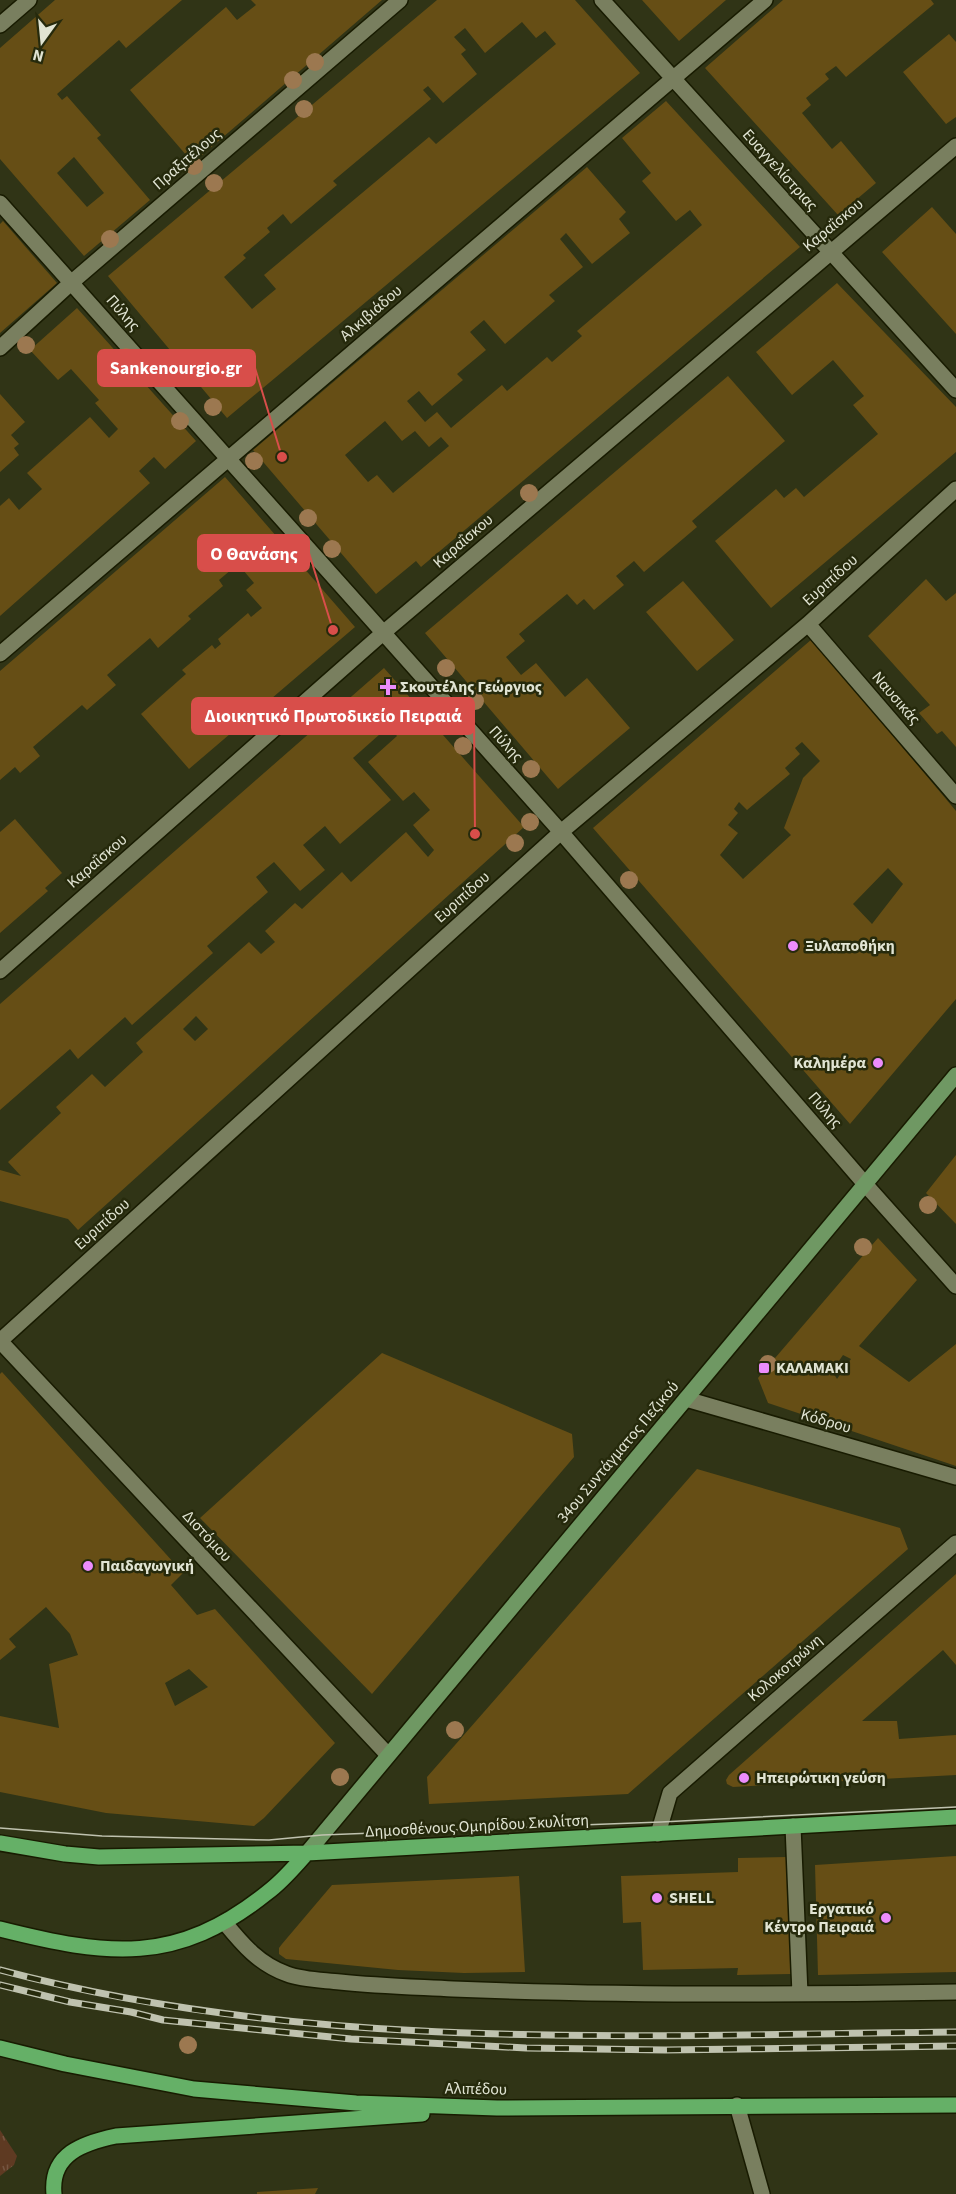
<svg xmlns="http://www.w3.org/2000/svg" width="956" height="2194" font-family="'Source Sans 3',sans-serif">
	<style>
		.grass { fill: url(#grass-tufts) }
		.building { fill: #664e15; fill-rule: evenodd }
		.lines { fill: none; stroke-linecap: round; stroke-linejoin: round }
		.street-casing { stroke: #181b00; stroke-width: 18 }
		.secondary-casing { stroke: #181b00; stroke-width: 18 }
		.primary-casing { stroke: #181b00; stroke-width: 18 }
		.street { stroke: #797f5f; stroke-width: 15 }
		.secondary { stroke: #6f9863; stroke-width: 15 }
		.primary { stroke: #65b067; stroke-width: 15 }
		.tram { stroke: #bfc2af; stroke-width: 1.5 }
		.rail-casing { stroke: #bfc2af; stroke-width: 7 }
		.rail { stroke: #262a0c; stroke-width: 4.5; stroke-dasharray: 14; stroke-linecap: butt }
		.tree { fill: #9c7850 }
		.poi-dot { fill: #ec8cfb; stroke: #262a0c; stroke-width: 2 }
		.labels { text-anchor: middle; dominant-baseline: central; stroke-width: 5; stroke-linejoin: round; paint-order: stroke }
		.street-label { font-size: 16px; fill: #e1e4d3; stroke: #262a0c }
		.poi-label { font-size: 16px; font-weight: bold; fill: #e1e4d3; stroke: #262a0c; text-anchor: start }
		.leader { fill: none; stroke: #d84e4a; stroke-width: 2 }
		.callout-dot { fill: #d84e4a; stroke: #262a0c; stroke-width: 2 }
		.callout { fill: #d84e4a; stroke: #d84e4a; stroke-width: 2 }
		.callout-label { font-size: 18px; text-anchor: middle; font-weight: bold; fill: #fff }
	</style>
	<defs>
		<pattern id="grass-tufts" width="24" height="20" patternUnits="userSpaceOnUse" patternTransform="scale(1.5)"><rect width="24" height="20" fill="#5e3a22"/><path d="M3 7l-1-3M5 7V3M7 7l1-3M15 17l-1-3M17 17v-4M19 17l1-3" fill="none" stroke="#755641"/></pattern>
	</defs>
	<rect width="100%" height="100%" fill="#303416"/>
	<path class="grass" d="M0,2130L17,2156L14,2165L0,2176Z"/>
	<path class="building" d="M55,0H182L126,48L119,40L57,94L62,100L67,96L101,135L97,138L150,200L84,256L0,159V48ZM74,157L104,193L87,207L57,173Z
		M251,0H382L193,163L130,90L226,7L237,20L256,5Z
		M437,0H575L640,73L227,418L108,276ZM522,22L536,38L545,31L556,44L436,144L429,137L264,275L276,289L252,309L224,277L246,258L243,255L270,232L267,228L283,214L291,224L337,185L333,181L431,99L423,90L428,86L443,103L477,74L461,54L466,50L454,37L465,28L485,53Z
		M642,0H726L679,41Z
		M783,0H931L934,4L846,77L836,66L825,74L829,79L806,98L811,105L802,113L832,149L841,141L876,183L838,215L705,68Z
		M949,34L956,42V117L946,124L903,72Z
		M666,101L800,247L421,567L416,561L376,594L253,450L587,167L626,212L619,219L630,233L592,264L566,233L560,239L583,267L549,295L555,301L505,344L484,320L470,332L486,350L457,374L463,380L432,406L419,391L407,401L425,422L437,412L451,428L502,385L507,391L547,357L552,362L582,336L577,331L702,225L690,210L676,221L642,181L651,173L622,138ZM385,421L402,441L415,431L429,447L441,437L449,446L393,493L377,475L368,482L345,455Z
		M932,207L956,234V334L882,252Z
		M3,221L57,283L0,333V224Z
		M837,283L956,407V452L771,608L715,541L776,489L784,498L796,488L804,497L878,434L853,405L864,396L833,360L792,395L756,352Z
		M77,308L196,441L165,469L154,457L139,471L150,483L0,616V506L9,498L19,510L42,489L27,473L90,417L109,438L118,429L95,403L99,400L71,369L58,380L30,350Z
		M728,376L785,441L692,521L697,527L644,572L634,561L616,576L624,585L594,610L584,599L577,605L567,594L519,634L525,641L506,657L521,675L536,663L565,697L587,678L630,728L558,789L425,633Z
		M0,394L25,422L11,435L19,444L14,448L19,455L0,472Z
		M225,477L355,627L189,769L141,714L186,674L182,670L212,645L215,649L221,644L218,639L248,613L251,617L262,608L246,590L254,583L238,564L219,580L223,586L188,616L191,619L158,648L150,638L107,675L116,685L87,710L82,705L33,747L40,756L20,773L15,767L0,780V671Z
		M926,579L946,601L956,593V747L942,731L937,734L919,713L930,705L868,636Z
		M683,581L734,640L697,671L646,612Z
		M812,639L956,811V999L850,1124L593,828ZM802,742L820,761L803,778L784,828L791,835L743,879L720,855L738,833L728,825L738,813L734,809L739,802L747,810L790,774L785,768L800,754L795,748ZM888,868L903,884L872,924L853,904Z
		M384,668L524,827L78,1230L68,1219L0,1201V1170L21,1176L8,1162L61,1113L56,1107L92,1074L105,1087L143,1052L136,1043L249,942L261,954L275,942L265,931L295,903L302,909L342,872L351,882L406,832L428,857L434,850L413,825L430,810L414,792L403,801L368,762L397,736L389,726L353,758L391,800L340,844L325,826L303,845L325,870L300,891L274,862L256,877L268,892L207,946L213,953L132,1025L125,1017L78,1059L70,1049L0,1110V1004ZM196,1016L208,1029L195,1041L183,1029Z
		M15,819L62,873L45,888L48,891L0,933V832Z
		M956,1155V1224L926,1193Z
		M878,1238L917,1280L859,1346L909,1382L956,1344V1466L768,1403L758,1378ZM843,1355L851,1359L837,1379L832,1371Z
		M382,1353L572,1434L574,1457L372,1694L200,1518Z
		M2,1372L183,1573L171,1585L197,1615L215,1609L335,1743L264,1818L254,1826L106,1813L0,1792V1716L59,1728L49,1664L78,1655L70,1634L46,1607L9,1639L16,1647L0,1660V1374ZM189,1669L208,1687L175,1706L165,1683Z
		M697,1469L900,1528L908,1549L628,1794L429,1804L427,1777Z
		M956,1574V1665L943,1650L862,1721H897L899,1739L956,1735V1775L733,1787L727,1784L726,1780L729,1775Z
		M956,1856V1972L818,1975L815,1865Z
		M787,1857L791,1974L737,1975L738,1968L643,1970L641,1922L623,1923L621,1876L738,1872V1858Z
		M519,1876L525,1972L464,1973L398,1970L286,1959L279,1954V1948L282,1944L332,1885Z
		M318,2188L315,2194H257V2192Z"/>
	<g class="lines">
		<g class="street-casing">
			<path id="street" d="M602,0L956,390
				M0,25L29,0
				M0,203L561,832L865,1184L956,1286
				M0,348L72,282L400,0
				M808,624L956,796
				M0,654L765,0
				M0,971L383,633L956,146
				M0,1341L561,832L808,624L956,489
				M0,1341L388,1755
				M686,1399L956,1477
				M793,1826L800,1994
				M658,1834L670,1793L956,1543
				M225,1923C243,1945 259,1964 287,1974C303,1980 323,1980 340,1982C378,1986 416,1987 453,1989C621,1996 788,1995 956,1992
				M737,2105L762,2194"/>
		</g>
		<g class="secondary-casing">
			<path id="secondary" d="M307,1853L956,1075"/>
		</g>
		<g class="primary-casing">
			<path id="primary" d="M0,1843L65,1854L99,1857L307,1853L956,1817
				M0,1929C108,1956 176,1966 268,1892C283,1881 295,1866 307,1853
				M0,2048L65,2064L194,2089L356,2103L497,2108L956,2105
				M54,2194C50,2154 83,2143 116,2136L422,2114"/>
		</g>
		<use href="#street" class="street"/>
		<use href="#secondary" class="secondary"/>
		<use href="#primary" class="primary"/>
		<path class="tram" d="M0,1828L102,1836L269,1840L322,1835L661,1822L956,1807"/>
		<g class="rail-casing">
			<path id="rail" d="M0,1970C311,2053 637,2035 956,2032
				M0,1985L70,2002L131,2012L163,2020L351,2039L526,2048L665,2050L956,2046"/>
		</g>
		<use href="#rail" class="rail"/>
	</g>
	<g class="tree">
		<circle cx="315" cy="62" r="9"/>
		<circle cx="293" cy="80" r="9"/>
		<circle cx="304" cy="109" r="9"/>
		<circle cx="194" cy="166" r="9"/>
		<circle cx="214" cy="183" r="9"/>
		<circle cx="110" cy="239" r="9"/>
		<circle cx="26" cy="345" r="9"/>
		<circle cx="126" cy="357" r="9"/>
		<circle cx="213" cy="407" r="9"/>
		<circle cx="180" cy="421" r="9"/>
		<circle cx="254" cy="461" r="9"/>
		<circle cx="529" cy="493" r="9"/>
		<circle cx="308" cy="518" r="9"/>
		<circle cx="332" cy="549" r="9"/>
		<circle cx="446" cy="668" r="9"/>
		<circle cx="475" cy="701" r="9"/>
		<circle cx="463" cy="746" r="9"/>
		<circle cx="531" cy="769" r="9"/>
		<circle cx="530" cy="822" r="9"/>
		<circle cx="515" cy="843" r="9"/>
		<circle cx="629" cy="880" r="9"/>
		<circle cx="928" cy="1205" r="9"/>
		<circle cx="863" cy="1247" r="9"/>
		<circle cx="768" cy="1364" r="9"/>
		<circle cx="455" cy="1730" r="9"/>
		<circle cx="340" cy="1777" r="9"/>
		<circle cx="188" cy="2045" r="9"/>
	</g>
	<g class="poi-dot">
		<path d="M385 678h6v6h6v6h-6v6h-6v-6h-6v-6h6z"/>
		<circle cx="793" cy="946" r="6"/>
		<circle cx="878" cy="1063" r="6"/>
		<rect x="758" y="1362" width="12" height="12" rx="3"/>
		<circle cx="88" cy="1566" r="6"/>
		<circle cx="744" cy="1778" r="6"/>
		<circle cx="657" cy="1898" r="6"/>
		<circle cx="886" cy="1918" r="6"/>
	</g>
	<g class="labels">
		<g class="street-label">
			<text transform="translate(187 159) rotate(-41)">Πραξιτέλους</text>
			<text transform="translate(780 170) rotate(48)">Ευαγγελίστριας</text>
			<text transform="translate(833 225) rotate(-40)">Καραΐσκου</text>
			<text transform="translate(123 313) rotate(49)">Πύλης</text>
			<text transform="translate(371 313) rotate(-41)">Αλκιβιάδου</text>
			<text transform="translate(463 541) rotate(-41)">Καραΐσκου</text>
			<text transform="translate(830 580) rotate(-42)">Ευριπίδου</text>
			<text transform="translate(896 698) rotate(49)">Ναυσικάς</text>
			<text transform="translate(506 744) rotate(48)">Πύλης</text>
			<text transform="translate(97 861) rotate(-41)">Καραΐσκου</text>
			<text transform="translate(462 897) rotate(-42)">Ευριπίδου</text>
			<text transform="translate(825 1110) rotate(49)">Πύλης</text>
			<text transform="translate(102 1224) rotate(-42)">Ευριπίδου</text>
			<text transform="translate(826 1421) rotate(16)">Κόδρου</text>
			<text transform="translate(618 1452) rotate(-50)">34ου Συντάγματος Πεζικού</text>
			<text transform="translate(207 1536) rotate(47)">Διστόμου</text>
			<text transform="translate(785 1668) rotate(-41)">Κολοκοτρώνη</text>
			<text transform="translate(477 1826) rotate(-3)">Δημοσθένους Ομηρίδου Σκυλίτση</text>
			<text transform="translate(476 2089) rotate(1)">Αλιπέδου</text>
		</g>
		<g class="poi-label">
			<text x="400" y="687">Σκουτέλης Γεώργιος</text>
			<text x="805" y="946">Ξυλαποθήκη</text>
			<text x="866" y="1063" text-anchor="end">Καλημέρα</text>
			<text x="776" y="1368">ΚΑΛΑΜΑΚΙ</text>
			<text x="100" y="1566">Παιδαγωγική</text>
			<text x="756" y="1778">Ηπειρώτικη γεύση</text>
			<text x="669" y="1898">SHELL</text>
			<text x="874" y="1909" text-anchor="end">Εργατικό<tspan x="874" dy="18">Κέντρο Πειραιά</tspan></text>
		</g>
	</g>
	<path class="leader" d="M282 457L255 368M333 630L309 553M475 834L474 716"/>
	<g class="callout-dot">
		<circle cx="282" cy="457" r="6"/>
		<circle cx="333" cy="630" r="6"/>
		<circle cx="475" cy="834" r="6"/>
	</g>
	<g class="callout">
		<rect x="98" y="350" width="157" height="36" rx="6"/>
		<rect x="198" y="535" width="111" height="36" rx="6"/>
		<rect x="192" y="698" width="282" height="36" rx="6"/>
	</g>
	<g class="callout-label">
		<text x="176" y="374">Sankenourgio.gr</text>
		<text x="254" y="560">Ο Θανάσης</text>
		<text x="333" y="722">Διοικητικό Πρωτοδικείο Πειραιά</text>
	</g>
	<g transform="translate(42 42) rotate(195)" stroke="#262a0c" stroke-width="4.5" paint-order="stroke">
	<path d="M0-4.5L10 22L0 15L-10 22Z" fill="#e1e4d3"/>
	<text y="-9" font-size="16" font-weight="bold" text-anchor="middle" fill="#e1e4d3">N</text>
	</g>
</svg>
